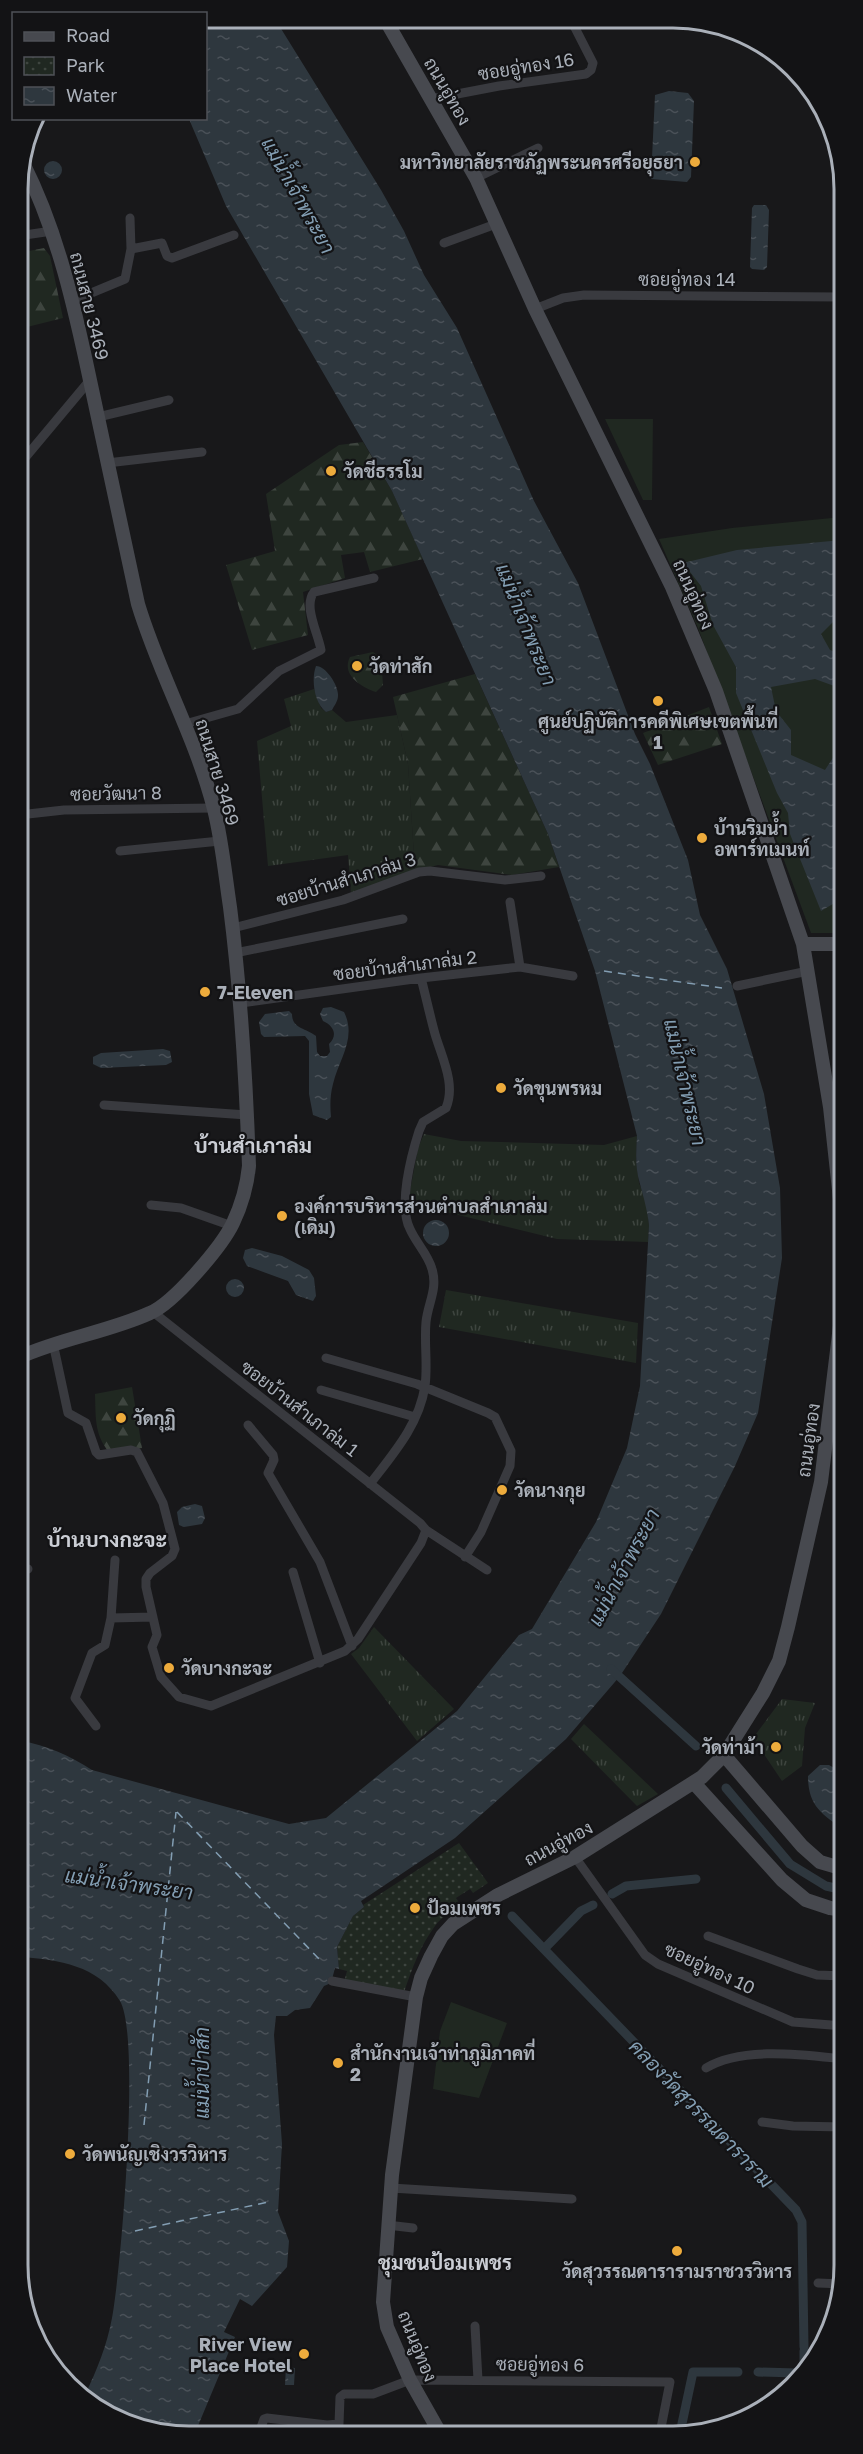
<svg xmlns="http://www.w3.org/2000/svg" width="863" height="2454" font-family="'Golos Text',Sarabun,sans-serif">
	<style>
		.grass { fill: url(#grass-tufts) }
		.forest { fill: url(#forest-firs) }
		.park { fill: url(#park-dots) }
		.garden { fill: #202821 }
		.water { fill: url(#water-ripples) }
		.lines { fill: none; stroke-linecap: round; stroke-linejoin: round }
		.canal { stroke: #2e373e; stroke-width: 9 }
		.ferry { stroke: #839eb3; stroke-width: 1.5; stroke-dasharray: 8 6; stroke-linecap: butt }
		.street { stroke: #393a3f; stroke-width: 9 }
		.secondary { stroke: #47494f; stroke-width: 14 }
		.poi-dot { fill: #edab3c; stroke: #131315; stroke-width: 2 }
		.labels { text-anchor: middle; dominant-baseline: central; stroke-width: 4.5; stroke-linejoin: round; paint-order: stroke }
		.street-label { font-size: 18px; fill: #aab0b9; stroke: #131315 }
		.poi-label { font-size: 18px; font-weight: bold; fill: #aab0b9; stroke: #131315; text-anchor: start }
		.water-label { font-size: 20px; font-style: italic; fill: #839eb3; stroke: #131315 }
		.neighbourhood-label { font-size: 20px; font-weight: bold; fill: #cbced5; stroke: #131315 }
		.quarter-label { font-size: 21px; font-weight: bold; fill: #cbced5; stroke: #131315 }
		.rim { fill: none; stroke: #aab0b9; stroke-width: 3 }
	</style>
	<defs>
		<pattern id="grass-tufts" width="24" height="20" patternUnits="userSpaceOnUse" patternTransform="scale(1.5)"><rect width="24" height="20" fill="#202821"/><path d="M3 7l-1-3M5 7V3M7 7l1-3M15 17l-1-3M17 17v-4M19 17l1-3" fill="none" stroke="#3e453f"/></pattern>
		<pattern id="forest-firs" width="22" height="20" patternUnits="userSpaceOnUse" patternTransform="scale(1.5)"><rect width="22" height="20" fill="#202821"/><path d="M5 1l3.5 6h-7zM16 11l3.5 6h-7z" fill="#3e453f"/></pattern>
		<pattern id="park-dots" width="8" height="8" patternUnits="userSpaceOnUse" patternTransform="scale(1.5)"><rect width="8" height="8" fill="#202821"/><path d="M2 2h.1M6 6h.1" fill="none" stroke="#3e453f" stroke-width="1.8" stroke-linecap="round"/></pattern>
		<pattern id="water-ripples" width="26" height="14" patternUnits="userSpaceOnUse" patternTransform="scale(1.5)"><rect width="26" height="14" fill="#2e373e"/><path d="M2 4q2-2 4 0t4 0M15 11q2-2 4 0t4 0" fill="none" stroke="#4a5158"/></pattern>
	</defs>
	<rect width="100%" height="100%" fill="#18181a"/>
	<path class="grass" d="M314,689L321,708L326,712L332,710L346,722L397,715L408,764L415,871L351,893L348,855L268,866L257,741L291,726L284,699Z
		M424,1134L461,1141L604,1145L637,1136L636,1159L639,1183L646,1200L649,1225L648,1242L557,1239L446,1212L407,1207L418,1148Z
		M446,1290L638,1323L636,1363L439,1327Z
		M374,1627L454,1709L417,1741L351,1654L359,1648Z
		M782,1699L815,1703L805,1728L802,1766L782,1781L753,1738Z
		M584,1724L658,1794L637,1806L571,1739Z"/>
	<path class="forest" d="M44,248L50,256L63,318L19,329V253Z
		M363,442L392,491L423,559L370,572L364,552L341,555L345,578L303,592L308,635L252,650L226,565L275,551L266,494L339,445Z
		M373,652L381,658L383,685L376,692C361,687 341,675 350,657Z
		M475,674L548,834L559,867L512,875L438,865L415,871L408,764L393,697Z
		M709,707L722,744L658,765L643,733Z
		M132,1387L142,1448L109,1452C94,1434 96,1417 95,1394Z"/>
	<path class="park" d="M459,1843L488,1883L473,1893L470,1889L456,1898L460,1904C453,1911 441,1917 435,1926C420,1946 412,1969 404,1992L344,1982L347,1971L339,1969L337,1947L353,1916L364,1907L363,1905Z"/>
	<path class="garden" d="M605,419H653L652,500H643Z
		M842,517L843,933H811L698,628L659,539L732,528Z
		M451,2002L507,2023L479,2098L433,2089L440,2031Z"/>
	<path class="water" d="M206,18L275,19L381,190L404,231L424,275L457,328L534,501L578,583L635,734L650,764L688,860L700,915L727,969L764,1094L780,1188L782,1258L758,1413L735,1466L661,1614L620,1676L566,1739L455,1838L361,1901L364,1907L353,1916L337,1947L339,1969L335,1968L331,1983L324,1986L310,2008L295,2010L287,2016H276L274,2035L282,2144L278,2212L289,2241L287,2267L252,2306L240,2299L224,2332L235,2337L195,2433H157L85,2395C97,2370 107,2345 112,2318C121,2270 141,2036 120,2001C98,1965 59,1960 21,1957V1741C46,1745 71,1756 92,1770L289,1824L326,1818L457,1711L519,1635L532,1629L596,1522L627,1448L640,1386L649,1225C647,1209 644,1199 640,1184C635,1168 636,1152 637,1136L595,971L548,834L392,491L226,206L189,119L206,118Z
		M669,91L688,93L694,101L691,177L687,182L651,179L655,95Z
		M44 170a9 9 0 1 1 18 0a9 9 0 1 1-18 0Z
		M754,205H766L769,210L767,267L764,270L752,269L750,267L752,208Z
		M842,540V618H837L821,634L830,650L842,654V737L836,710L837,687L815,679L771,687L776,711L791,730V755L825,770L842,744L843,898L821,911L790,834L788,813L777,793L736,693V667L713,625L701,586L683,563L737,550Z
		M316,666C326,666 339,686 338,696C338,701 334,706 332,710L326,712C314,703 311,679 316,666Z
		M19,723L23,727L27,766L24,770L19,771Z
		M19,868L27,870L25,896L21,900Z
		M331,1007L344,1012C357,1038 339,1059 333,1084C330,1095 330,1106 331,1117L327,1120L313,1115L309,1094V1041L305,1036L264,1037L261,1034L259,1022L265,1014L289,1011L292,1014C292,1029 306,1028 316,1036L317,1052L320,1056H327L330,1052L329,1044C338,1035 334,1026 323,1021L320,1014L323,1008Z
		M163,1049L170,1051L172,1062L166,1065L101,1068L93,1064V1057L101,1053Z
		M423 1233a13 13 0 1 1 26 0a13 13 0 1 1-26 0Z
		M252,1248L282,1256L309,1270L314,1278L316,1296L313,1301L296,1295L288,1281L247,1266L243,1258L245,1250Z
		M226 1288a9 9 0 1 1 18 0a9 9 0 1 1-18 0Z
		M195,1504L202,1506L205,1518L202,1524L184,1527L179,1525L177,1512L182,1507Z
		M820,1765H829L836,1769L840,1785L844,1790V1830C822,1814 808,1806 808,1776Z
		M286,2367L295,2368L294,2385H285Z"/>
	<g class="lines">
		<path class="canal" d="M611,1669L696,1746
			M726,1788L790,1864L826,1886L844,1890
			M612,1894L626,1886L696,1879
			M512,1916L796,2210L802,2222L804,2347
			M544,1949L581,1911L593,1905
			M758,2372L797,2373L804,2365V2351
			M789,2389L790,2373
			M680,2433L693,2372H738"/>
		<path class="ferry" d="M604,971L722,988
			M177,1812L322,1962
			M144,2125L176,1812
			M135,2231L268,2202"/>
		<path class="street" d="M431,99L499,86L586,74L591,70L593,63L571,20
			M476,178L538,148
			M18,236L52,231
			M444,243L496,224
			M131,249L162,243L167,256L172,258L234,235
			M72,301L125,279L131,249L130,218
			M535,309L563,298L584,295L842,297
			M98,417L169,400
			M107,463L202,452
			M19,465L90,380
			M185,724L238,709L279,671L321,650C318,633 303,606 314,592L374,578
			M19,815L64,810L214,808
			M120,851L220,841
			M510,902L520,967
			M233,928L343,900L419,872L430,871L505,880L541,876
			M235,953L403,919
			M737,986L808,971
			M241,1003L421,978L520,967L573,976
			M104,1105L247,1115
			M151,1205L181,1208L232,1226
			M153,1312L420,1523L426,1530L487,1570
			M53,1343L68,1413L86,1423L96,1452L99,1455L131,1450L137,1452L163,1503L175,1549L172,1556L150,1573L146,1579V1587L157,1635L152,1647L161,1677L179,1697L211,1706L345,1651L358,1639L421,1543L426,1530
			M326,1358L417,1384L488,1413L495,1417L511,1451L510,1466L481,1532L465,1557
			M321,1390L415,1417
			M248,1425L273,1455L274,1460L268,1473L320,1562L352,1646
			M370,1484C393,1454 419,1425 425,1386C428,1365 424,1343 426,1322C428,1303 438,1289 432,1269C428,1254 416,1243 410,1229C398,1206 411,1156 419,1131L423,1122L446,1108C456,1084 442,1058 435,1034C430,1016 426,997 421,978
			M20,1569H28
			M293,1572L320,1663
			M111,1618L115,1560
			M96,1726L75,1698L92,1653L105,1645L111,1618L153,1617
			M575,1857L645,1955L658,1964L793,2022L844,2026
			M708,1936L798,1969L817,1975L844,1976
			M332,1981L416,1997
			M706,2068C742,2046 804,2055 844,2059
			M762,2122L793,2126L844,2127
			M391,2188L572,2199
			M387,2225L413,2228
			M818,2283L843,2284
			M475,2326L478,2380
			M259,2433L264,2419L267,2418L327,2425L339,2424L340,2397L344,2394H373L410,2380L670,2382L660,2433"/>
		<path class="secondary" d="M385,19L476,178L535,309L672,587L716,691L803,944L830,1107L843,1227
			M803,944H843
			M20,1357C62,1338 108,1332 150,1313C174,1303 222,1246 233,1223C242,1204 247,1186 249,1166C246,1079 241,993 230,907C225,874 222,841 214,809C196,738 159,674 138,604C122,531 107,458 91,385C75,309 58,232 23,163
			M724,1755L802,1846L820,1862L844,1869
			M694,1783L782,1880L806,1900L830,1908L844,1910
			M440,2433L410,2380L387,2327L383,2302L392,2175L416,1997L421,1978L431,1956L442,1936L453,1924L498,1895L575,1857L702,1777L724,1755L763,1693L779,1661L788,1627L821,1482L843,1301"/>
	</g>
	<g class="poi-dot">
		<circle cx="695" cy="162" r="6"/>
		<circle cx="331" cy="471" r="6"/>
		<circle cx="357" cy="666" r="6"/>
		<circle cx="658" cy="701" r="6"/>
		<circle cx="702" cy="838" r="6"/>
		<circle cx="205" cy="992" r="6"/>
		<circle cx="501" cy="1088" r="6"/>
		<circle cx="282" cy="1216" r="6"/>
		<circle cx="121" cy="1418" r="6"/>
		<circle cx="502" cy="1490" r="6"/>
		<circle cx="169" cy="1668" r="6"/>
		<circle cx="776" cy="1747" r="6"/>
		<circle cx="415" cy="1908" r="6"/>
		<circle cx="338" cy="2063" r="6"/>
		<circle cx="70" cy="2154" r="6"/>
		<circle cx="677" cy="2251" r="6"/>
		<circle cx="304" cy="2354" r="6"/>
	</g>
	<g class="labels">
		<g class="street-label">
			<text transform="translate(526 66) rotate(-9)">ซอยอู่ทอง 16</text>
			<text transform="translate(448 91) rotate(60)">ถนนอู่ทอง</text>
			<text x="687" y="279">ซอยอู่ทอง 14</text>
			<text transform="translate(90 306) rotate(76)">ถนนสาย 3469</text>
			<text transform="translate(694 594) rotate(66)">ถนนอู่ทอง</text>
			<text transform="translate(218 772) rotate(73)">ถนนสาย 3469</text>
			<text transform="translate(116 793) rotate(-1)">ซอยวัฒนา 8</text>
			<text transform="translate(346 879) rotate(-17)">ซอยบ้านสำเภาล่ม 3</text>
			<text transform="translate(405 965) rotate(-7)">ซอยบ้านสำเภาล่ม 2</text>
			<text transform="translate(300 1408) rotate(38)">ซอยบ้านสำเภาล่ม 1</text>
			<text transform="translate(808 1440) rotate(-82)">ถนนอู่ทอง</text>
			<text transform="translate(558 1843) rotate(-28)">ถนนอู่ทอง</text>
			<text transform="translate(710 1968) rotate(25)">ซอยอู่ทอง 10</text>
			<text transform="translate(418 2346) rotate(68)">ถนนอู่ทอง</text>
			<text transform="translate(540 2364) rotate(1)">ซอยอู่ทอง 6</text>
		</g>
		<g class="poi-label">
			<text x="683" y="162" text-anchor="end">มหาวิทยาลัยราชภัฏพระนครศรีอยุธยา</text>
			<text x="343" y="471">วัดชีธรรโม</text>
			<text x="369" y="666">วัดท่าสัก</text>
			<text x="658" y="721" text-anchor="middle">ศูนย์ปฏิบัติการคดีพิเศษเขตพื้นที่<tspan x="658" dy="21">1</tspan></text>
			<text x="714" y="828">บ้านริมน้ำ<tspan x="714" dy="21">อพาร์ทเมนท์</tspan></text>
			<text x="217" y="992">7-Eleven</text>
			<text x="513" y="1088">วัดขุนพรหม</text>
			<text x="294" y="1206">องค์การบริหารส่วนตำบลสำเภาล่ม<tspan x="294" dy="21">(เดิม)</tspan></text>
			<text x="133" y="1418">วัดกุฏิ</text>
			<text x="514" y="1490">วัดนางกุย</text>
			<text x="181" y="1668">วัดบางกะจะ</text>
			<text x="764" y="1747" text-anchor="end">วัดท่าม้า</text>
			<text x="427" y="1908">ป้อมเพชร</text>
			<text x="350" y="2053">สํานักงานเจ้าท่าภูมิภาคที่<tspan x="350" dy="21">2</tspan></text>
			<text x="82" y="2154">วัดพนัญเชิงวรวิหาร</text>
			<text x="677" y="2271" text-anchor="middle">วัดสุวรรณดารารามราชวรวิหาร</text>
			<text x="292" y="2344" text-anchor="end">River View<tspan x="292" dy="21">Place Hotel</tspan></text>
		</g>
		<g class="water-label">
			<text transform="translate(299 195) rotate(61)">แม่น้ำเจ้าพระยา</text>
			<text transform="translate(527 624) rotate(68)">แม่น้ำเจ้าพระยา</text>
			<text transform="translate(686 1082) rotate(77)">แม่น้ำเจ้าพระยา</text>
			<text transform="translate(623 1567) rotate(-62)">แม่น้ำเจ้าพระยา</text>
			<text transform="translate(129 1883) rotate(8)">แม่น้ำเจ้าพระยา</text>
			<text transform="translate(201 2073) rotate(-90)">แม่น้ำป่าสัก</text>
			<text transform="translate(702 2113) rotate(46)">คลองวัดสุวรรณดาราราม</text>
		</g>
		<g class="neighbourhood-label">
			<text x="445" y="2262">ชุมชนป้อมเพชร</text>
		</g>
		<g class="quarter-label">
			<text x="253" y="1145">บ้านสำเภาล่ม</text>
			<text x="107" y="1539">บ้านบางกะจะ</text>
		</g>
	</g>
	<path d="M0 0H863V2454H0ZM189 28H673A161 161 0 0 1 834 189V2265A161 161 0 0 1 673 2426H189A161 161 0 0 1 28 2265V189A161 161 0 0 1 189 28Z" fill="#131315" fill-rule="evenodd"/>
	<path class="rim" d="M189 28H673A161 161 0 0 1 834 189V2265A161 161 0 0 1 673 2426H189A161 161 0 0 1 28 2265V189A161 161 0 0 1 189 28Z"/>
	<rect x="12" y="12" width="195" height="108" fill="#131315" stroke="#4f5257" stroke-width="1.5"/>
	<rect x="24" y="32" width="30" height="9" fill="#47494f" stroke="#4f5257" stroke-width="1.5"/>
	<text x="66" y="42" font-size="18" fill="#aab0b9">Road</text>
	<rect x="24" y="57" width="30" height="18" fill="url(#park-dots)" stroke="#4f5257" stroke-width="1.5"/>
	<text x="66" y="72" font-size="18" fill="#aab0b9">Park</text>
	<rect x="24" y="87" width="30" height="18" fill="url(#water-ripples)" stroke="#4f5257" stroke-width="1.5"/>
	<text x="66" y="102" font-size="18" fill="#aab0b9">Water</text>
</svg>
